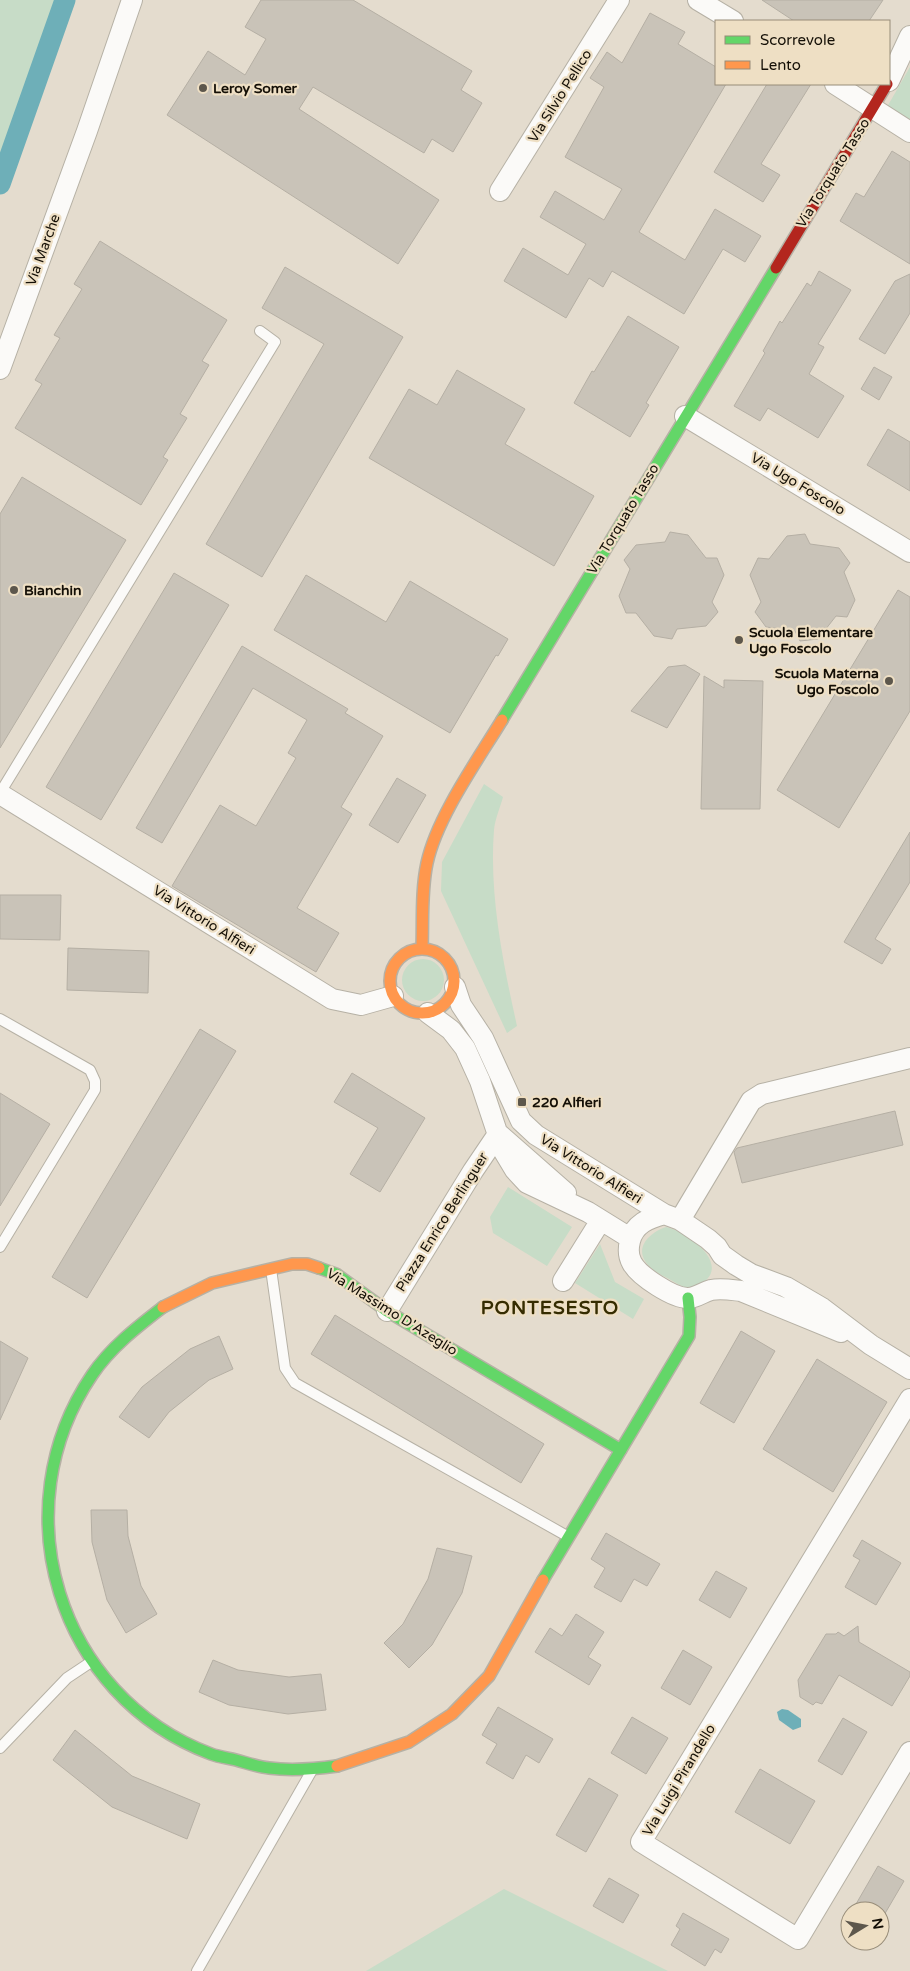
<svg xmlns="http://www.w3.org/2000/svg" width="910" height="1971" font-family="'Varela Round',sans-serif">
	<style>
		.green { fill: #c7dcc7 }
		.water { fill: #6eafb8 }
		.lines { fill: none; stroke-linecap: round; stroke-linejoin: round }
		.canal { stroke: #6eafb8; stroke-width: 21 }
		.building { fill: #c9c3b8; stroke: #b5afa4 }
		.lane-casing { stroke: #b6b1a5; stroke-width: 12 }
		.street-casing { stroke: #b6b1a5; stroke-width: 22 }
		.fast-casing { stroke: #b6b1a5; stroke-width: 14 }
		.slow-casing { stroke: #b6b1a5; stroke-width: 14 }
		.jam-casing { stroke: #b6b1a5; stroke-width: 14 }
		.lane { stroke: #fbfaf8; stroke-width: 10 }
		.street { stroke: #fbfaf8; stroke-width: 20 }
		.fast { stroke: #63d668; stroke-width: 11 }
		.slow { stroke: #ff974d; stroke-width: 11 }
		.jam { stroke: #b3261e; stroke-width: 11 }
		.poi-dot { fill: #5d574c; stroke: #eedfc4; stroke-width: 2 }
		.labels { text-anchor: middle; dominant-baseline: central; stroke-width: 4.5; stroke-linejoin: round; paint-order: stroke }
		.poi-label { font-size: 14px; font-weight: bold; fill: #140f06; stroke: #eedfc4; text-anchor: start }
		.street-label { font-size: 14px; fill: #140f06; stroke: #eedfc4 }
		.district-label { font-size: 19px; font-weight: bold; letter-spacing: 1px; fill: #352c01; stroke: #eedfc4 }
	</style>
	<rect width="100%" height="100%" fill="#e4dcce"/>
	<path class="green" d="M0,0H64L0,180Z
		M910,67V121L887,107Z
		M484,784L503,797C500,808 495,819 494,830C489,895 503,963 517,1026L507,1033L441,891L442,862Z
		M402 980a21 21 0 1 1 42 0a21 21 0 1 1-42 0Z
		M508,1187L572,1227L547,1266L493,1233L490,1217Z
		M666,1227C686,1231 733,1264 701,1284C698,1285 694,1288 691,1288C683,1288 676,1283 669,1279C663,1276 655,1272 650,1267C632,1250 648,1233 666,1227Z
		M600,1244L615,1282L644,1299L633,1319L575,1283Z
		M504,1889L668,1971H366Z"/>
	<path class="water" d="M782,1709L788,1710L801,1719V1727L793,1730L779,1720L777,1712Z"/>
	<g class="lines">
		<path class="canal" d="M0,184L65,0"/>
	</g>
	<path class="building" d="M261,0H353L472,71L461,90L482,103L453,152L432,139L424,153L313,87L299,109L439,200L398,264L167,115L208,51L245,75L266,39L245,27Z
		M762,0H883L869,21H794Z
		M650,13L685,32L678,44L716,67V84H726L639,232L685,260L715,209L761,236L745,262L723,249L684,314L612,271L603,287L589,278L566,318L504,281L523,248L568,275L586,244L540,217L555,191L604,220L622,189L565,157L604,87L590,78L607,52L622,63Z
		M767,84H811L761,164L780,175L763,202L714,172Z
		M892,151L910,162V264L840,221L856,193L864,197Z
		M100,241L227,320L202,361L209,365L180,414L187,418L163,457L168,460L141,505L15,428L42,384L35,380L60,338L54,335L82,289L74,284Z
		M285,267L403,337L262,577L206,544L324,344L262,308Z
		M819,271L851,290L818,344L824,347L809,374L844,396L818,438L768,408L760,421L734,406L765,353L763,351L780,321L782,323L807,283L811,286Z
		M910,274V313L885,354L859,339L895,281Z
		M628,316L679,347L646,403L649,405L630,437L574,403L592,371L594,372Z
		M874,367L892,377L879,400L861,389Z
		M457,370L525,409L505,444L594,496L554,566L369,458L409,389L437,405Z
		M888,429L910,442V491L867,465Z
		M22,477L126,540L0,748V514Z
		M670,532L688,535L706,558H717L724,575L712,602L718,612L706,626L677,629L672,639L654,636L636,613H626L619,596L630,569L624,560L636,545L665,542Z
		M805,534L810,544L839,548L850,563L844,572L855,600L847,617L836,616L818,639L800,641L795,631L766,627L755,612L761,602L750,575L758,558L769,559L787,536Z
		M174,573L229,605L101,820L46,787Z
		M306,575L386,622L410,581L508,639L498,656L496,655L450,733L274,630Z
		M898,590L910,597V711L839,828L777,790Z
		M242,646L348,709L345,713L383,736L341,807L352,814L297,908L339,933L316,972L172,886L220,805L256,826L296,758L288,753L307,720L253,688L162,843L136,828Z
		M685,665L700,674L667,728L631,711L668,667Z
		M704,676L724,688V680L763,681L760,809H701Z
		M397,778L426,795L398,843L369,825Z
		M910,832V882L875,939L891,949L882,964L844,942Z
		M0,895H61L60,940L0,939Z
		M68,948L149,951L148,993L67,990Z
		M200,1029L236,1051L87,1298L52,1277Z
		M352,1073L425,1118L380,1192L350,1174L378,1128L334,1102Z
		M0,1093L50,1124L0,1206Z
		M895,1111L903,1145L742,1183L734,1152L737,1148Z
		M335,1315L544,1444L521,1483L311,1354Z
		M741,1331L775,1351L734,1423L700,1403Z
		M219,1336L233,1369L209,1380L169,1412L149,1438L119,1417L142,1387L190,1349Z
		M0,1341L28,1358L0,1420Z
		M817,1359L887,1402L833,1492L763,1449Z
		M91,1510H127L128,1536L141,1586L157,1614L126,1633L107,1600L92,1542Z
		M606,1533L660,1564L647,1586L634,1579L621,1602L594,1587L605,1568L591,1559Z
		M862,1540L901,1563L876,1605L845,1587L860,1560L853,1556Z
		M437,1548L472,1556L462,1593L432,1645L409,1668L384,1643L403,1624L428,1579Z
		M716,1571L747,1588L730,1618L699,1600Z
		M576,1614L604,1632L588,1657L601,1665L589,1685L535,1652L550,1628L562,1636Z
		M858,1626L859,1642L910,1672V1676L892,1706L839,1675L822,1704L816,1702L813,1705L800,1697L798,1680L826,1634H836L838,1632L844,1636Z
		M683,1650L712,1667L690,1705L661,1688Z
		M213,1660L238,1670L289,1677L321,1674L326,1710L288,1714L229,1705L199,1692Z
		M498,1707L553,1739L539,1763L526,1755L513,1779L486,1763L497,1744L482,1735Z
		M632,1717L668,1738L646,1774L611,1753Z
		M843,1718L867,1732L842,1775L818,1761Z
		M75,1730L132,1776L200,1804L187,1839L112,1807L53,1760Z
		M760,1769L815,1801L790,1844L735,1812Z
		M589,1778L618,1795L586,1852L556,1835Z
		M878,1866L904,1881L880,1922V1911H852Z
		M609,1878L639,1895L623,1923L593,1906Z
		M683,1913L729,1939L721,1953L715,1949L705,1966L671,1945L680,1929L676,1926Z"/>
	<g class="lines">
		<g class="lane-casing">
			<path id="lane" d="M0,793L275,342L260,331
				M0,1019L90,1070L95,1081V1090L0,1247
				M271,1269L285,1368L295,1383L567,1536
				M0,1748L67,1678L91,1662
				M197,1971L311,1772"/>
		</g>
		<g class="street-casing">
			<path id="street" d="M698,0L733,21
				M889,81L910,36
				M835,84L910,132
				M500,191L619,0
				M0,369L87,131L132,0
				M685,416L910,552
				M0,794L332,999L361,1005L393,996
				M455,987L461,1005L483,1038L521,1121L536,1135L664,1214L680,1220L708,1239L717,1247L722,1255L736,1265L751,1274L786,1287L822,1308L871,1345L910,1369
				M428,1013L451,1030L465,1048L480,1081L503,1150L515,1170L527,1183L588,1212L630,1238
				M500,1135L566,1193
				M664,1214C649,1218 634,1224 630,1241C628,1249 628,1256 632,1263C639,1276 674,1299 689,1298C698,1297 703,1292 711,1290C721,1288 732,1290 741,1291L841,1332
				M680,1220L751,1101L762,1094L910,1058
				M563,1281L601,1220
				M387,1311L473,1171L498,1134
				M910,1399L641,1842L798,1939L910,1752"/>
		</g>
		<g class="fast-casing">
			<path id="fast" d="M502,720L776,268
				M319,1268L336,1274L387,1311L621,1450
				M163,1307C137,1327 110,1348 92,1375C1,1509 57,1696 211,1754C219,1757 228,1758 236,1760C247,1763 258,1767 269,1768C292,1771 315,1769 337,1766
				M543,1580L689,1336L690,1317L688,1298"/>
		</g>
		<g class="slow-casing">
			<path id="slow" d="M422,948C423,920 421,891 427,863C437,817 477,761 502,720
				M390 981a32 32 0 1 1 64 0a32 32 0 1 1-64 0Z
				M163,1307L212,1283L292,1264H307L319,1268
				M337,1766L409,1742L452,1714L489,1676L543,1580"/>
		</g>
		<g class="jam-casing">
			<path id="jam" d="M776,268L887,84"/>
		</g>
		<use href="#lane" class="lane"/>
		<use href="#street" class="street"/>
		<use href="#fast" class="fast"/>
		<use href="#slow" class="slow"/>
		<use href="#jam" class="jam"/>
	</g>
	<g class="poi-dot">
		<circle cx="203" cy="88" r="5"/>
		<circle cx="14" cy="590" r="5"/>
		<circle cx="739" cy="640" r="5"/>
		<circle cx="889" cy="681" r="5"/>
		<rect x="517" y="1097" width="10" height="10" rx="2.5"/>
	</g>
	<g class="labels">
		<g class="poi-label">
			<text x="213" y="88">Leroy Somer</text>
			<text x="24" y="590">Bianchin</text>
			<text x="749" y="632">Scuola Elementare<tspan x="749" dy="16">Ugo Foscolo</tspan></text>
			<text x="879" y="673" text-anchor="end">Scuola Materna<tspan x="879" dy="16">Ugo Foscolo</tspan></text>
			<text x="532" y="1102">220 Alfieri</text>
		</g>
		<g class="street-label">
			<text transform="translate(560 96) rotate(-58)">Via Silvio Pellico</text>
			<text transform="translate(833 173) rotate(-58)">Via Torquato Tasso</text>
			<text transform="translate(43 250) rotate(-70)">Via Marche</text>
			<text transform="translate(798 484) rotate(31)">Via Ugo Foscolo</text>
			<text transform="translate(623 519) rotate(-59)">Via Torquato Tasso</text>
			<text transform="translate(204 920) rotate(32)">Via Vittorio Alfieri</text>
			<text transform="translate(591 1169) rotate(32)">Via Vittorio Alfieri</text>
			<text transform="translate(442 1222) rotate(-58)">Piazza Enrico Berlinguer</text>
			<text transform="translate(392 1312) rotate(32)">Via Massimo D'Azeglio</text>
			<text transform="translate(679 1780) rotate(-59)">Via Luigi Pirandello</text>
		</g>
		<g class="district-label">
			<text x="550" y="1308">PONTESESTO</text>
		</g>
	</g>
	<rect x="715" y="20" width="175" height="65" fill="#eedfc4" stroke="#978c78"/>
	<rect x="725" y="36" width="25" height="8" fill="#63d668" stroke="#978c78"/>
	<text x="760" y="45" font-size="15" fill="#140f06">Scorrevole</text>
	<rect x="725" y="61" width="25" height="8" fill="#ff974d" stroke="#978c78"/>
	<text x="760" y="70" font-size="15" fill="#140f06">Lento</text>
	<g transform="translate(865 1926) rotate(80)"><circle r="24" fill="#eedfc4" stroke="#978c78"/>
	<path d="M0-4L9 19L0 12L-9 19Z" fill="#5d574c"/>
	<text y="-8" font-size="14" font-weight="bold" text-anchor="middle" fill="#140f06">N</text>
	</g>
</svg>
